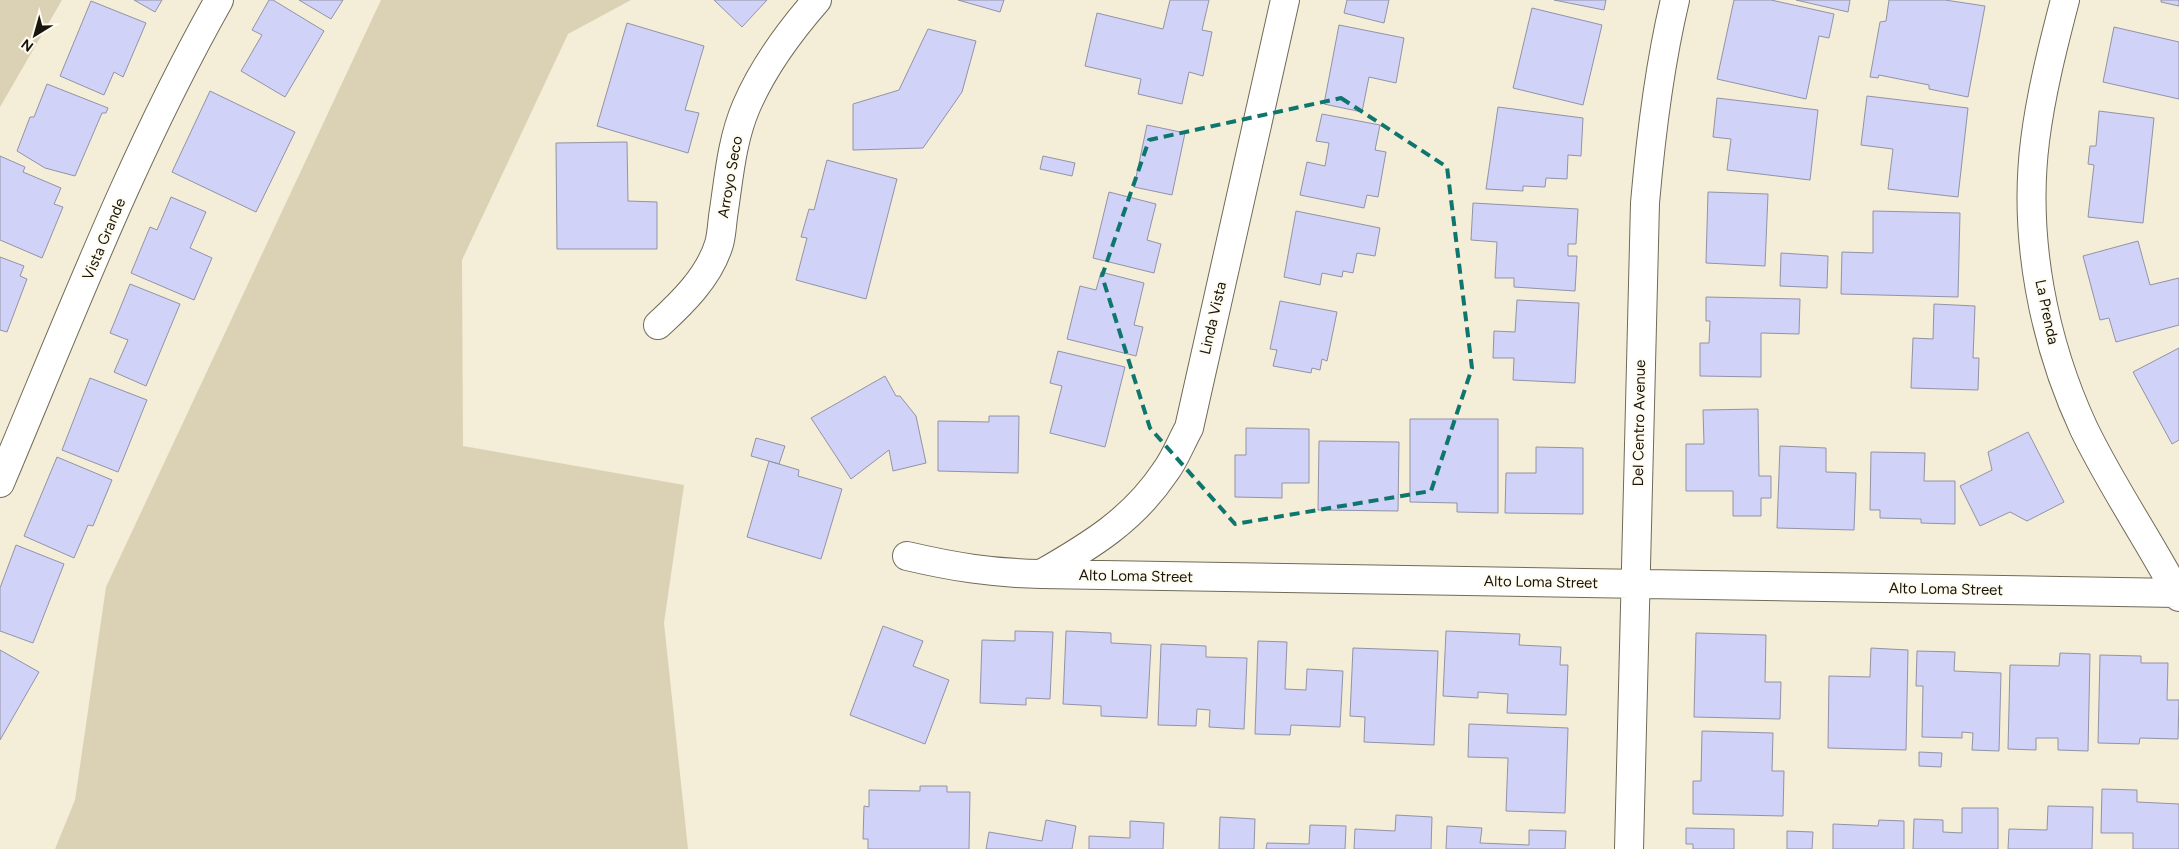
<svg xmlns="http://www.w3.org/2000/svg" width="2179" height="849" font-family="Figtree,sans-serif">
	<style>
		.green { fill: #dbd2b6 }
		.building { fill: #d0d2f7; stroke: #9293a6 }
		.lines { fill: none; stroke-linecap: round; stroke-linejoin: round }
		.street-casing { stroke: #706b58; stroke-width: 30 }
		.street { stroke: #fff; stroke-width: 28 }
		.marked { fill: none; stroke: #0f766e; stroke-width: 4; stroke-dasharray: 10 6; stroke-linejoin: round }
		.labels { text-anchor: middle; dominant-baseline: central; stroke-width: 4; stroke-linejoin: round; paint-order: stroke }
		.street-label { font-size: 15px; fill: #18150e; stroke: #fffbee }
	</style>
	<rect width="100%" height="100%" fill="#f4edd8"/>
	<path class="green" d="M0,0H62L0,107Z
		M381,0H631L568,34L462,260L463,446L684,485L664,623L688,849H55L75,800L106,587Z"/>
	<path class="building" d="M134,0H162L155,12Z
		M269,0H273L324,31L285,97L241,71L262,35L252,30Z
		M299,0H343L331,19Z
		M714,0H767L742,27Z
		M958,0H1004L1000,12Z
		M1170,0H1209L1202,30L1212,32L1203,76L1189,72L1182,104L1138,94L1141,79L1085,66L1097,13L1163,29Z
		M1347,0H1389L1384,23L1344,13Z
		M1554,0H1606L1604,10Z
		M1734,0H1771L1834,14L1829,38L1819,36L1806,99L1717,79Z
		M1796,0H1850L1848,12Z
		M1889,0H1945L1985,6L1968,97L1929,89V85L1879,75L1878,78L1870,77L1880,22L1886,21Z
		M2161,0H2179V6L2161,2Z
		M91,1L146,23L123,77L114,72L104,95L60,76Z
		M1532,8L1602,25L1583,105L1513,88Z
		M627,23L704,46L685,110L699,113L688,153L597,126Z
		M1339,25L1404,38L1396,83L1369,77L1362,112L1324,104Z
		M2114,27L2179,42V99L2103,82Z
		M928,29L976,41L962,92L923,148L853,150V104L899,90Z
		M47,84L108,108L106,113H102L75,176L45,168L17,151L30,117H34Z
		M210,91L295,132L256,212L172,172Z
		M1867,96L1968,108L1958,197L1888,189L1893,149L1861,145Z
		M1717,98L1818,110L1810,180L1727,170L1731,139L1713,137Z
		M1498,107L1583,118L1581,156L1568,155L1567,179L1546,178L1545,187L1523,186V191L1486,189Z
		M2099,111L2154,118L2143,223L2088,217L2094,165L2088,164L2090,146H2096Z
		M1322,114L1380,125L1375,150L1386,152L1378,197L1367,195L1364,208L1300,195L1307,162L1325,166L1329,143L1316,141Z
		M1147,125L1185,133L1172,195L1134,187Z
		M627,142L628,201L657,202V249H557L556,143Z
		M0,156L25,167L23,172L61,188L54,204L63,207L42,258L0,240Z
		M1043,156L1075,163L1072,176L1040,169Z
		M827,160L897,179L866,299L796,280L807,238L801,237L809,209L814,210Z
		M1109,192L1156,204L1147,240L1161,244L1154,273L1093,258Z
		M1708,192L1768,194L1765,266L1706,263Z
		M171,197L206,212L190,248L212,258L194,300L131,273L150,227L157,230Z
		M1473,203L1578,209L1576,244H1568V256H1577L1575,291L1514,287V278H1495L1497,242L1471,240Z
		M1296,211L1380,228L1375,256L1357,253L1353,273L1343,271L1342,277L1322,273L1320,285L1284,277Z
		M1873,211L1960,213L1958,297L1841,294L1842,252L1873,253Z
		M2138,241L2150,285L2179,278V325L2116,342L2109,318L2100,320L2083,256Z
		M1781,253L1828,256L1827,288L1780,286Z
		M0,257L24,266L20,276L27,279L7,332L0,330Z
		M1101,272L1144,283L1134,325L1143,327L1136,356L1067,339L1080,286L1096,290Z
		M130,284L180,304L146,386L114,372L128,340L110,333Z
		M1706,297L1800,299L1799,334L1761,333V377L1700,376V343H1709L1710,321H1706Z
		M1517,300L1579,303L1575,383L1513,380L1514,358H1493L1494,331L1515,332Z
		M1280,301L1337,312L1327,361L1322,359L1320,370L1312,368L1311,373L1273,366L1277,350L1270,349Z
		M1934,304L1975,306L1973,358H1979L1978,390L1911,388L1913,338L1933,339Z
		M2179,348V440L2172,444L2133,372Z
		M1058,351L1125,367L1105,447L1050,433L1062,386L1050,383Z
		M885,376L896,396H900L916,416L926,463L893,471L889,450L851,479L811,418Z
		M90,378L147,400L118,472L62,450Z
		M1758,409L1759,476H1771V498H1761V516H1733V491H1686V444H1704L1703,410Z
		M989,416H1019L1018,473L938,471V421L989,422Z
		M1410,419H1498V513L1457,512V503L1410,502Z
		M1246,428L1309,429V483H1282V498L1235,497V455H1246Z
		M2028,432L2064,502L2027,521L2010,512L1980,526L1960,486L1992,470L1988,452Z
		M756,438L785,446L779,464L751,456Z
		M1319,441L1399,442L1398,511L1318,510Z
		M1780,446L1826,448V472L1856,473L1854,530L1777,528Z
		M1536,447L1583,448V514L1505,513L1506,473H1536Z
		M1871,452L1925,453L1924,481H1955V524L1921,523V519L1880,518V510H1870Z
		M57,457L112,480L93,526L88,525L74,558L24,536Z
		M769,461L799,470L798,476L842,489L821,559L747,537Z
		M16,545L64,564L33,643L0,631V588Z
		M883,626L923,641L913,666L949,680L925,744L850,715Z
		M1015,631L1053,632L1050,699L1026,698V705L980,703L982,640L1015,641Z
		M1066,631L1111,633V643L1151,645L1147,718L1101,716V706L1063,704Z
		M1446,631L1520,634L1519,645L1561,647L1560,665H1568L1566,715L1507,713L1508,694L1478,692V698L1443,696Z
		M1696,633L1766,635L1765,682H1781L1780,719L1694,717Z
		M1258,641L1287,642L1285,689L1306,690L1307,669L1343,671L1340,727L1291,725L1290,735L1255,734Z
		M1161,644L1206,646V657L1247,658L1244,729L1209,727L1210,710L1197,709L1196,726L1158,725Z
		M1353,648L1438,651L1434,745L1364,742L1365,717L1350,716Z
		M1871,648L1908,650L1906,750L1828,748L1829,676L1870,677Z
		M0,650L39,672L0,740Z
		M1917,651L1955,652L1954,671L2001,673L1999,751L1972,750L1973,733L1962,732V738L1922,737L1923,686H1916Z
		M2060,653L2090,654L2088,751L2058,750V738H2036V750L2008,749L2010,665L2059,666Z
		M2100,655L2141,656V663H2168L2167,700H2179L2178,739L2140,738L2139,744L2098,743Z
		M1469,724L1568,728L1565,813L1506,811L1508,758L1468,757Z
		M1702,731L1773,733L1772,771H1784L1783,816L1693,814V781H1701Z
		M1919,752L1942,753L1941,767L1919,766Z
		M920,786H947V792H970L969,849H868V839H863L864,806L869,807V790L920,791Z
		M2102,789L2137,790V802L2179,804V849H2133V833H2101Z
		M2048,806L2093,807L2092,849H2008L2009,829L2047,830Z
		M1962,808H1998V849H1913L1914,819L1943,820V832L1962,833Z
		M1396,815L1432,817L1431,849H1354L1355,829L1395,831Z
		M1220,817L1255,819L1254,849H1219Z
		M1046,820L1076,826L1072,849H986L989,832L1042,841Z
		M1879,820L1904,821V849H1833V824L1878,826Z
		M1130,821L1164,823L1163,849H1089V836L1130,838Z
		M1310,825L1346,826L1345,849H1266L1267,843L1309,844Z
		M1447,826L1482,828L1480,843L1529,845V830L1566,831L1565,849H1446Z
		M1686,828L1734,829V849H1693V844H1686Z
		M1787,831L1813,832L1812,849H1787Z"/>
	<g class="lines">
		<g class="street-casing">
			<path id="street" d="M2065,0C2053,46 2041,93 2035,141C2023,237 2043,341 2084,429C2112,487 2149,540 2179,597
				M658,325C682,303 709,277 719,244C722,234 722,221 724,210C729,176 732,140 746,107C763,67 789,32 817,0
				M0,483C69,320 132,154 219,0
				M907,556C954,567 992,573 1041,574L2177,593
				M1041,574C1090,546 1133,520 1165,472C1175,459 1181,442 1189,428L1285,0
				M1629,849L1645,203C1651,134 1659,67 1675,0"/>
		</g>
		<use href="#street" class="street"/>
	</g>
	<path class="marked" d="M1341,98L1447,167L1472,368L1431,491L1235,524L1150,428L1102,276L1149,140Z"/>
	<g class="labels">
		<g class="street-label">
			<text transform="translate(730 177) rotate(-80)">Arroyo Seco</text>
			<text transform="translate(104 239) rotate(-67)">Vista Grande</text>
			<text transform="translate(2047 312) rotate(78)">La Prenda</text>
			<text transform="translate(1213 318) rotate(-77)">Linda Vista</text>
			<text transform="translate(1639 423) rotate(-89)">Del Centro Avenue</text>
			<text transform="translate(1136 576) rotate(1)">Alto Loma Street</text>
			<text transform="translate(1541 582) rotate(1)">Alto Loma Street</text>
			<text transform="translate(1946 589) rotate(1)">Alto Loma Street</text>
		</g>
	</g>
	<g transform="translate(35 35) rotate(217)" stroke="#fffbee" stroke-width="4" paint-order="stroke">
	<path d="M0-4L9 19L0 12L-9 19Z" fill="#18150e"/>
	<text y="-8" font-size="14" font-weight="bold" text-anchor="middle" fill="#18150e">N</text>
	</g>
</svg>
